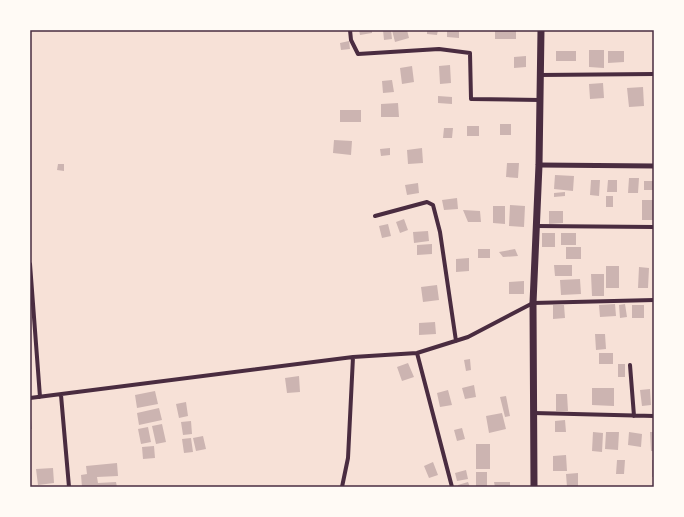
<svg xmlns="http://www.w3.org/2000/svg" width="684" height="517" font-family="'Golos Text',sans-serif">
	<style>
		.building { fill: #ccb4b1 }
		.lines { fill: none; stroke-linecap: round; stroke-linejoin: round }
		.minor { stroke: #4a2c40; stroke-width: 4 }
		.tertiary { stroke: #4a2c40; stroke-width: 5 }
		.primary { stroke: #4a2c40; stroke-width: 7 }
		.neatline { fill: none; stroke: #4a2c40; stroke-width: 1.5 }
	</style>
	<rect width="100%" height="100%" fill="#f7e1d7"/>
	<path class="building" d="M359,30H372V33L360,35Z
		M383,30H391L392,39L384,40Z
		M392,30H407L409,38L395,42Z
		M427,30H438L437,35L427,34Z
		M447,30H459V38L447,37Z
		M495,30H516V39H495Z
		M349,41L350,49L341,50L340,43Z
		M589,50H604V68L589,67Z
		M556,51H576V61H556Z
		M608,51H624V62L608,63Z
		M526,56V67L514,68V57Z
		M450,65L451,83L440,84L439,66Z
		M412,66L414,82L402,84L400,68Z
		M392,80L394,92L383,93L382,81Z
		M603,83L604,98L590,99L589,84Z
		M643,87L644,106L629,107L627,88Z
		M438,96L452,97V104L438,103Z
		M398,103L399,117H381V104Z
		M340,110H361V122H340Z
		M500,124H511V135H500Z
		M467,126H479V136H467Z
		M444,128H453L452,138H443Z
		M334,140L352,141L351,155L333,153Z
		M390,148V155L381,156L380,149Z
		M422,148L423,163L408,164L407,150Z
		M507,163H519L518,178L506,177Z
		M58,164H64V171L57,170Z
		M555,175L574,176L573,191L554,189Z
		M629,178H639L638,193H628Z
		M591,180H600L599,196L590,195Z
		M608,180H617V192H607Z
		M644,181H654V190H644Z
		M418,183L419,193L407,195L405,185Z
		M565,192V196L554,197V193Z
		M606,196H613V207H606Z
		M457,198L458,209L444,210L442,200Z
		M642,200H654V220H642Z
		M510,205L525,206L524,227L509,226Z
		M493,206H505V224L493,223Z
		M463,210L480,211L481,222H468Z
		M549,211H563V223L549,224Z
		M404,219L408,230L400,233L396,222Z
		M388,224L391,236L382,238L379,226Z
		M428,231L429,241L414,243L413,232Z
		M542,233H555V247H542Z
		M561,233H576V245H561Z
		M432,244V254L417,255V245Z
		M566,247H581V259H566Z
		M478,249H490V258H478Z
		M515,249L518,256L503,257L499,252Z
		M469,258V271L456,272V259Z
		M554,265H572V276H555Z
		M606,266H619V288H606Z
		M639,267L649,268L648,288H638Z
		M591,274H604V296H592Z
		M580,279L581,294L561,295L560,280Z
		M524,281V294H509V282Z
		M437,285L439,300L423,302L421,287Z
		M615,304L616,316L600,317L599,305Z
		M625,304L627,317L620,318L619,305Z
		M553,305H564L565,318L553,319Z
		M632,305H644V318H632Z
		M435,322L436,334L419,335V323Z
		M595,334H605L606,349L596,350Z
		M599,353H613V364H599Z
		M470,359L471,370L466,371L464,360Z
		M408,363L414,377L402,381L397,367Z
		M618,364H625V377H618Z
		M299,376L300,392L287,393L285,378Z
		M474,385L476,397L465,399L462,388Z
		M592,388H614V406L592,405Z
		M650,389L651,405L642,406L640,390Z
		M448,390L452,405L440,407L437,393Z
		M155,391L158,404L137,408L135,395Z
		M556,394H567L568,411H556Z
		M506,396L510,416L505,417L500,397Z
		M186,402L188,416L179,418L176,404Z
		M159,408L162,420L139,425L137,413Z
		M502,413L506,429L489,433L486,416Z
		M30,418H31L32,429H30Z
		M565,420L566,432H555V421Z
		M191,421L192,434L183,435L181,422Z
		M162,424L166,442L156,444L152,426Z
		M148,427L151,442L141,444L138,429Z
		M462,428L465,439L457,441L454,430Z
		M593,432L603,433L602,452L592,451Z
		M606,432H619L618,450L605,449Z
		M629,432L642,434L641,447L628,445Z
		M650,432H654V451H651Z
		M203,436L206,449L196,451L193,438Z
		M191,438L193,452L184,453L182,439Z
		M476,444H490V469H476Z
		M154,446L155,458L143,459L142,447Z
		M566,455L567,471H553V456Z
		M617,460H625L624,474H616Z
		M652,460H654V477H652Z
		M433,462L438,475L429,478L424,466Z
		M117,463L118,476L97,477L98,483L116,482L117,487H82L81,475L87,474L86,466Z
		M53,468L54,483L38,485L36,469Z
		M466,470L468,479L457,481L455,473Z
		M476,472H487V487H476Z
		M578,473V487H567L566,474Z
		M468,482L470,487H458V485Z
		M494,482H510V487H495Z"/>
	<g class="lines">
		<path class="minor" d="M350,30L351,40L358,54L439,49L470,53L471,99L540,100
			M540,75L654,74
			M375,216L427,202L433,205L440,232L456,341
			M536,226L654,227
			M30,264L40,397
			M417,353L452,487
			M630,365L634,416
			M61,395L69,487
			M30,398L353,357L417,353L468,337L533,303L654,300
			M534,413L654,416
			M342,487L348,458L353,357"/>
		<path class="tertiary" d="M539,165L654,166"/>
		<path class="primary" d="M534,487L533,303L539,165L541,30"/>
	</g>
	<rect width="684" height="517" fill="none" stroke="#fffaf5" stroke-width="62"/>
	<rect x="31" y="31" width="622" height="455" class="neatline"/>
</svg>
